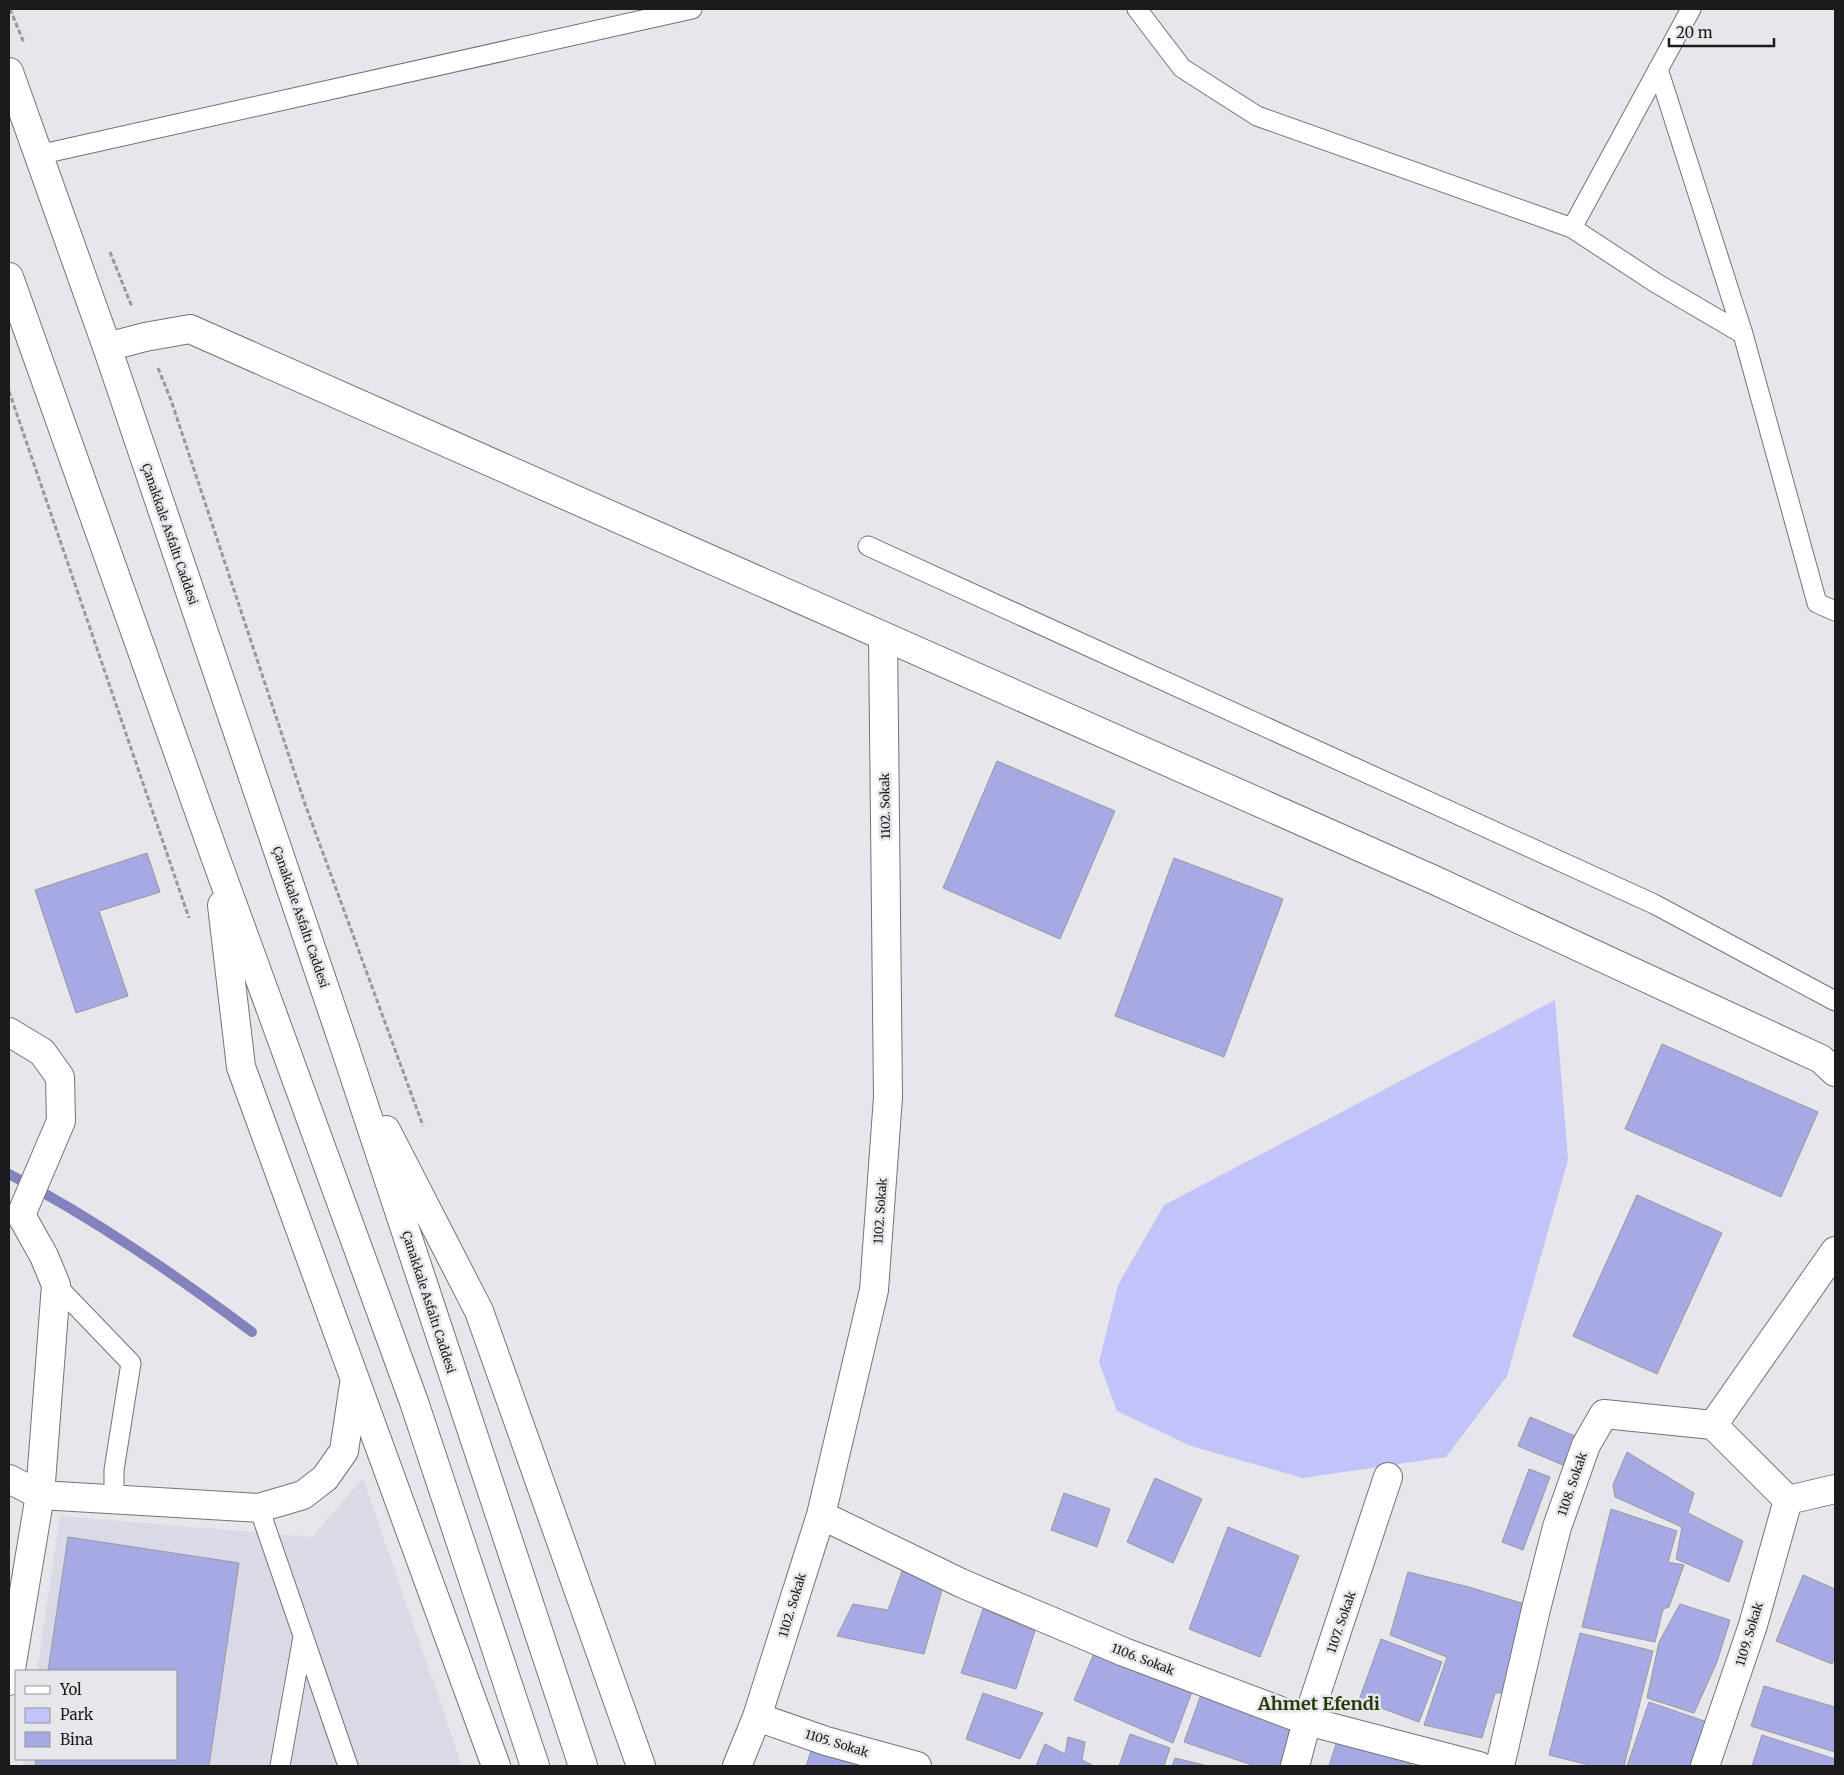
<svg xmlns="http://www.w3.org/2000/svg" width="1844" height="1775" font-family="Merriweather,serif">
	<style>
		.built { fill: #d9dae6 }
		.green { fill: #c1c3f9 }
		.lines { fill: none; stroke-linecap: round; stroke-linejoin: round }
		.stream { stroke: #8283bd; stroke-width: 10 }
		.building { fill: #a7a9e5; stroke: #99999e }
		.lane-casing { stroke: #737478; stroke-width: 21 }
		.street-casing { stroke: #737478; stroke-width: 30 }
		.highway-casing { stroke: #737478; stroke-width: 30 }
		.path { stroke: #99999d; stroke-width: 3; stroke-dasharray: 5 2.5; stroke-linecap: butt }
		.lane { stroke: #fff; stroke-width: 19 }
		.street { stroke: #fff; stroke-width: 28 }
		.highway { stroke: #fff; stroke-width: 28 }
		.labels { text-anchor: middle; dominant-baseline: central; stroke-width: 5; stroke-linejoin: round; paint-order: stroke }
		.street-label { font-size: 12px; fill: #1b1b1d; stroke: #e6e6eb }
		.district-label { font-size: 18px; font-weight: bold; fill: #233c0a; stroke: #e6e6eb }
	</style>
	<rect width="100%" height="100%" fill="#e6e6eb"/>
	<path class="built" d="M363,1478L462,1766H23L24,1759H176V1671H37L60,1516L312,1537Z"/>
	<path class="green" d="M1555,1000L1568,1160L1507,1376L1446,1457L1303,1478L1191,1446L1117,1411L1099,1362L1118,1285L1164,1205Z"/>
	<g class="lines">
		<path class="stream" d="M9,1174C95,1219 174,1274 252,1332"/>
	</g>
	<path class="building" d="M997,761L1115,811L1060,939L943,888Z
		M147,853L160,892L99,911L128,996L76,1013L35,890Z
		M1174,858L1283,899L1224,1057L1115,1016Z
		M1662,1044L1818,1112L1781,1197L1625,1129Z
		M1637,1195L1722,1233L1657,1374L1573,1336Z
		M1530,1417L1582,1439L1570,1468L1518,1446Z
		M1627,1452L1694,1493L1688,1513L1743,1541L1729,1582L1676,1559L1682,1527L1615,1497L1613,1485Z
		M1529,1469L1550,1477L1523,1550L1502,1542Z
		M1155,1478L1202,1499L1173,1563L1127,1542Z
		M1064,1493L1110,1509L1097,1547L1051,1530Z
		M1611,1509L1677,1531L1668,1562L1684,1565L1669,1607L1663,1609L1655,1642L1582,1627Z
		M1228,1527L1299,1556L1260,1657L1189,1629Z
		M68,1537L239,1563L209,1766H35L36,1759H176V1671H48Z
		M904,1566L944,1583L924,1654L837,1636L853,1604L888,1610Z
		M1408,1572L1469,1587L1525,1604L1502,1693H1495L1482,1738L1424,1725L1447,1657L1390,1635Z
		M1803,1575L1835,1589V1655L1832,1664L1776,1641Z
		M1680,1604L1730,1620L1717,1662L1694,1713L1647,1698L1659,1642Z
		M983,1609L1035,1631L1016,1689L961,1673Z
		M1580,1633L1653,1651L1624,1766H1593L1549,1755Z
		M1381,1639L1442,1662L1419,1722L1359,1700Z
		M1095,1651L1193,1689L1173,1743L1074,1700Z
		M1764,1686L1835,1707V1752L1751,1726Z
		M1202,1692L1294,1724L1279,1766H1255L1184,1742Z
		M983,1693L1043,1713L1020,1759L966,1739Z
		M1649,1702L1710,1723L1695,1766H1627Z
		M1130,1734L1170,1748L1164,1766H1119Z
		M1762,1735L1835,1759V1766H1752Z
		M1068,1737L1085,1742L1082,1760L1094,1766H1036L1045,1744L1065,1754Z
		M1337,1741L1413,1756L1411,1766H1329Z
		M812,1748L865,1765V1766H806Z
		M1175,1758L1208,1766H1172Z"/>
	<g class="lines">
		<g class="lane-casing">
			<path id="lane" d="M1137,9L1182,68L1257,116L1572,228L1656,283L1743,334L1817,603L1835,611
				M1658,69L1743,334
				M38,155L692,9
				M1572,228L1691,9
				M868,546L1654,904L1835,1001
				M56,1285L131,1363L114,1470V1499
				M259,1508L348,1766
				M280,1766L303,1637"/>
		</g>
		<g class="street-casing">
			<path id="street" d="M107,347L145,337L190,329L1432,879L1821,1059L1835,1072
				M9,1032L42,1052L60,1077L61,1121L21,1215L44,1256L56,1285L40,1495L9,1681
				M1713,1425L1835,1251
				M9,1479L40,1495
				M1788,1500L1835,1489
				M821,1515L961,1583L1124,1652L1307,1721L1479,1766
				M757,1717L826,1741L917,1766
				M737,1766L757,1717L821,1515L874,1290L888,1097L883,636
				M1295,1766L1307,1721L1388,1477
				M1500,1766L1536,1609L1557,1527L1586,1445L1604,1414L1713,1425L1788,1500
				M1705,1766L1753,1625L1788,1500"/>
		</g>
		<g class="highway-casing">
			<path id="highway" d="M9,72L107,347L346,1051L583,1766
				M9,277L216,859L414,1402L535,1766
				M222,905L241,1067L496,1766
				M386,1130L479,1311L641,1766
				M40,1495L259,1508L303,1495L325,1478L344,1451L354,1384"/>
		</g>
		<path class="path" d="M10,9L24,43
			M110,252L132,307
			M158,368L171,400L305,804L423,1126
			M9,391L189,918"/>
		<use href="#lane" class="lane"/>
		<use href="#street" class="street"/>
		<use href="#highway" class="highway"/>
	</g>
	<g class="labels">
		<g class="street-label">
			<text transform="translate(170 534) rotate(71)">Çanakkale Asfaltı Caddesi</text>
			<text transform="translate(885 806) rotate(-91)">1102. Sokak</text>
			<text transform="translate(301 917) rotate(71)">Çanakkale Asfaltı Caddesi</text>
			<text transform="translate(880 1211) rotate(-86)">1102. Sokak</text>
			<text transform="translate(429 1302) rotate(72)">Çanakkale Asfaltı Caddesi</text>
			<text transform="translate(1572 1484) rotate(-71)">1108. Sokak</text>
			<text transform="translate(792 1605) rotate(-73)">1102. Sokak</text>
			<text transform="translate(1341 1622) rotate(-71)">1107. Sokak</text>
			<text transform="translate(1749 1634) rotate(-73)">1109. Sokak</text>
			<text transform="translate(1143 1659) rotate(21)">1106. Sokak</text>
			<text transform="translate(837 1743) rotate(17)">1105. Sokak</text>
		</g>
		<g class="district-label">
			<text x="1319" y="1703">Ahmet Efendi</text>
		</g>
	</g>
	<rect width="1844" height="1775" fill="none" stroke="#1b1b1d" stroke-width="20"/>
	<rect x="15" y="1670" width="162" height="90" fill="#e6e6eb" stroke="#959599"/>
	<rect x="25" y="1686" width="25" height="8" fill="#ffffff" stroke="#959599"/>
	<text x="60" y="1695" font-size="15" fill="#1b1b1d">Yol</text>
	<rect x="25" y="1708" width="25" height="15" fill="#c1c3f9" stroke="#959599"/>
	<text x="60" y="1720" font-size="15" fill="#1b1b1d">Park</text>
	<rect x="25" y="1732" width="25" height="15" fill="#a7a9e5" stroke="#959599"/>
	<text x="60" y="1745" font-size="15" fill="#1b1b1d">Bina</text>
	<path d="M1669 38v8h105v-8" fill="none" stroke="#1b1b1d" stroke-width="2.5"/>
	<text x="1676" y="38" font-size="15" fill="#1b1b1d" stroke="#e6e6eb" stroke-width="4" paint-order="stroke">20 m</text>
</svg>
